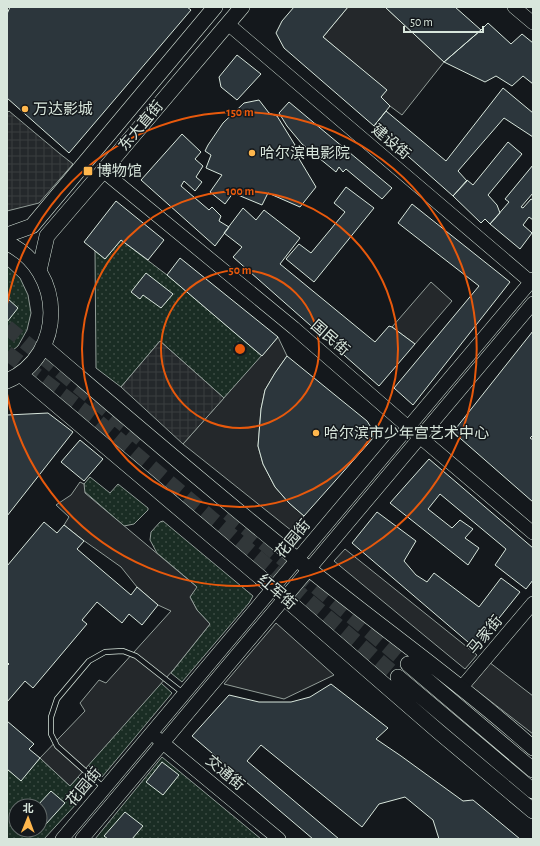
<svg xmlns="http://www.w3.org/2000/svg" width="540" height="846" font-family="'Alegreya Sans','Noto Sans SC',sans-serif">
	<style>
		.grass { fill: url(#grass-dots); stroke: #939e99; fill-rule: evenodd }
		.parking { fill: #24282b; stroke: #939e99 }
		.plaza { fill: url(#plaza-grid); stroke: #939e99 }
		.building { fill: #2c363c; stroke: #d8e6dc }
		.lines { fill: none; stroke-linecap: round; stroke-linejoin: round }
		.primary-tunnel { stroke: #313739; stroke-width: 15; stroke-dasharray: 15 8; stroke-linecap: butt }
		.lane-casing { stroke: #d8e6dc; stroke-width: 6 }
		.secondary-casing { stroke: #d8e6dc; stroke-width: 14 }
		.primary-casing { stroke: #d8e6dc; stroke-width: 16 }
		.lane { stroke: #14181c; stroke-width: 4.5 }
		.secondary { stroke: #14181c; stroke-width: 13 }
		.primary { stroke: #14181c; stroke-width: 15 }
		.ring { fill: none; stroke: #e8590c; stroke-width: 2 }
		.poi-dot { fill: #ffb74d; stroke: #14181c; stroke-width: 1.5 }
		.labels { text-anchor: middle; dominant-baseline: central; stroke-width: 3; stroke-linejoin: round; paint-order: stroke }
		.poi-label { font-size: 15px; fill: #d8e6dc; stroke: #14181c; text-anchor: start }
		.street-label { font-size: 15px; fill: #d8e6dc; stroke: #14181c }
		.centre { fill: #e8590c; stroke: #14181c; stroke-width: 2 }
		.ring-label { font-size: 12px; text-anchor: middle; font-weight: bold; fill: #e8590c; stroke: #14181c; stroke-width: 3; stroke-linejoin: round; paint-order: stroke }
	</style>
	<defs>
		<pattern id="grass-dots" width="8" height="8" patternUnits="userSpaceOnUse"><rect width="8" height="8" fill="#1a2d24"/><path d="M2 2h.1M6 6h.1" fill="none" stroke="#3b4b43" stroke-width="1.8" stroke-linecap="round"/></pattern>
		<pattern id="plaza-grid" width="8" height="8" patternUnits="userSpaceOnUse"><rect width="8" height="8" fill="#24282b"/><path d="M0 4h8M4 0v8" fill="none" stroke="#393d3f"/></pattern>
	</defs>
	<rect width="100%" height="100%" fill="#14181c"/>
	<path class="grass" d="M121,240L167,275L262,356L224,398L160,341L121,387L96,368L95,251L105,259Z
		M7,266L20,278L28,295L31,313L27,330L18,346L7,355Z
		M90,477L110,493L118,484L148,508V510L134,524L124,526L84,491V484Z
		M163,521L253,596L249,603L182,682L171,673L210,624L197,610L190,597L196,586L157,553L150,540L151,532L160,522Z
		M161,683L172,693L102,777L88,765Z
		M162,757L261,839H95Z
		M40,758L70,786L78,777L90,789L44,839H7V769L21,780ZM16,806H40V830H16Z"/>
	<path class="parking" d="M348,7H385L444,62L402,115L390,106L381,97L386,90L323,37Z
		M431,282L452,301L415,344L392,327Z
		M278,337L287,356L275,373L265,390L261,409L258,446L263,464L275,487L289,503L304,516L292,531L183,444Z
		M80,482L84,484L85,493L197,587L190,597L197,610L210,624L174,669L70,786L40,758L85,711L80,703L99,680L106,683L171,611L158,605L137,587L121,567L83,540L64,525L69,517L56,505L71,495Z
		M345,549L477,655L465,669L334,561Z
		M276,623L334,675L284,699L224,684Z
		M489,662L533,696V734L471,686Z"/>
	<path class="plaza" d="M9,111L59,153L73,164L39,203L7,211V113Z
		M160,341L224,398L183,444L121,387Z"/>
	<path class="building" d="M10,7H187L191,10L69,153L7,98V14Z
		M294,7H348L323,37L387,90L381,97L390,106L374,126L284,48L276,33L282,21Z
		M385,7H455L481,30L444,62Z
		M488,23L511,44L522,34L533,43V84L523,76L512,86L496,76L485,82L444,62L481,30Z
		M237,55L261,74L237,100L221,87L219,77Z
		M503,88L533,113V137L504,118L458,171L467,181L453,196L374,126L386,111L446,161Z
		M259,100L269,113L277,116L295,145L292,147L316,187L300,207L268,193L262,205L233,193L225,204L210,192L222,175L206,168L211,155L205,151L208,145L223,123L244,103Z
		M289,102L392,188L382,199L346,169L343,172L339,167L336,172L302,144L287,126L279,113Z
		M182,134L201,152L195,159L203,166L196,177L202,182L195,191L184,181L181,186L209,210L212,207L221,216L219,221L229,227L215,246L141,180Z
		M508,142L522,154L488,195L497,205L500,213L490,224L485,219L481,223L453,196L467,180L473,185Z
		M533,165V193L521,207L523,208L531,199L533,200V220L529,217L523,225L532,233L520,249L490,224L509,202L505,199Z
		M346,187L374,208L314,282L286,259L299,244L311,253L345,212L334,203Z
		M116,201L164,240L148,260L121,240L105,259L84,242Z
		M412,204L510,282L413,405L394,388L479,286L398,223Z
		M243,208L256,220L264,210L300,238L280,264L375,342L389,326L392,327L415,344L379,386L233,257L242,247L224,233Z
		M180,258L278,337L262,356L167,275Z
		M146,273L173,294L161,308L143,295L140,299L131,292Z
		M7,298L18,308L7,322Z
		M533,331V435L530,438L533,440V502L453,432Z
		M287,356L367,421L372,429L373,438L367,445L304,516L289,503L275,487L263,464L258,446L261,409L265,390L275,373Z
		M48,413L73,432L7,516V415Z
		M80,440L103,459L84,481L61,462Z
		M429,459L533,548V580L526,589L495,565L506,549L440,494L428,509L452,528L460,520L473,529L465,538L479,548L468,565L390,503Z
		M377,512L416,541L404,561L416,575L427,582L434,573L479,607L501,578L520,592L475,648L352,543Z
		M44,522L57,533L64,525L84,541L77,549L131,595L137,587L158,605L142,625L129,614L122,623L97,602L82,620L87,624L33,688L25,681L7,702V666L9,664L7,662V566Z
		M331,684L388,728L376,739L401,756L463,801L473,800L520,839H439L433,820L405,797L379,804L362,827L261,745L247,761L339,839H313L192,736L229,695L259,702H291L310,697Z
		M7,721L34,744L29,749L40,758L21,781L7,769Z
		M162,762L179,775L163,795L146,782Z
		M51,791L65,803L36,835L30,830H40V806H37Z
		M125,812L143,826L132,839H108L104,836Z"/>
	<g class="lines">
		<path class="primary-tunnel" d="M7,327L141,439
			M7,353L96,420L398,677
			M228,513L408,664"/>
		<g class="lane-casing">
			<path id="lane" d="M103,787L57,746L51,734V717L57,699L89,661L105,652L123,651L136,656L183,693"/>
		</g>
		<g class="secondary-casing">
			<path id="secondary" d="M514,7L533,23
				M228,24L533,284
				M103,171L294,328L408,427L533,533
				M461,688L533,603
				M157,738L279,839
				M62,839L533,279
				M82,839L533,303"/>
		</g>
		<g class="primary-casing">
			<path id="primary" d="M7,235L32,226L215,7
				M7,243C65,270 66,355 7,381
				M39,271L47,236L103,171L242,7
				M43,346C131,421 219,497 309,569C383,629 461,684 533,748
				M20,374L273,588L439,732L533,811
				M408,664L533,770
				M398,677L533,791"/>
		</g>
		<use href="#lane" class="lane"/>
		<use href="#secondary" class="secondary"/>
		<use href="#primary" class="primary"/>
	</g>
	<g class="ring">
		<circle cx="240" cy="349" r="79"/>
		<circle cx="240" cy="349" r="158"/>
		<path d="M7 304A237 237 0 1 1 7 394"/>
	</g>
	<g class="poi-dot">
		<circle cx="25" cy="109" r="4"/>
		<circle cx="252" cy="153" r="4"/>
		<rect x="83" y="166" width="10" height="10" rx="2"/>
		<circle cx="316" cy="433" r="4"/>
	</g>
	<g class="labels">
		<g class="poi-label">
			<text x="33" y="109">万达影城</text>
			<text x="260" y="153">哈尔滨电影院</text>
			<text x="97" y="171">博物馆</text>
			<text x="324" y="433">哈尔滨市少年宫艺术中心</text>
		</g>
		<g class="street-label">
			<text transform="translate(141 126) rotate(-50)">东大直街</text>
			<text transform="translate(391 142) rotate(40)">建设街</text>
			<text transform="translate(330 338) rotate(41)">国民街</text>
			<text transform="translate(293 539) rotate(-50)">花园街</text>
			<text transform="translate(277 592) rotate(41)">红军街</text>
			<text transform="translate(485 635) rotate(-50)">马家街</text>
			<text transform="translate(225 773) rotate(40)">交通街</text>
			<text transform="translate(84 787) rotate(-50)">花园街</text>
		</g>
	</g>
	<circle cx="240" cy="349" r="6" class="centre"/>
	<g class="ring-label">
		<text x="240" y="116">150 m</text>
		<text x="240" y="195">100 m</text>
		<text x="240" y="274">50 m</text>
	</g>
	<rect width="540" height="846" fill="none" stroke="#d8e6dc" stroke-width="16"/>
	<g transform="translate(28 818) rotate(1)"><circle r="19" fill="#14181c" stroke="#626a69"/>
	<path d="M0-3L7 15L0 10L-7 15Z" fill="#ffb74d"/>
	<text y="-6" font-size="11" font-weight="bold" text-anchor="middle" fill="#d8e6dc">北</text>
	</g>
	<path d="M404 26v6h79v-6" fill="none" stroke="#d8e6dc" stroke-width="2"/>
	<text x="410" y="26" font-size="12" fill="#d8e6dc" stroke="#14181c" stroke-width="3" paint-order="stroke">50 m</text>
</svg>
